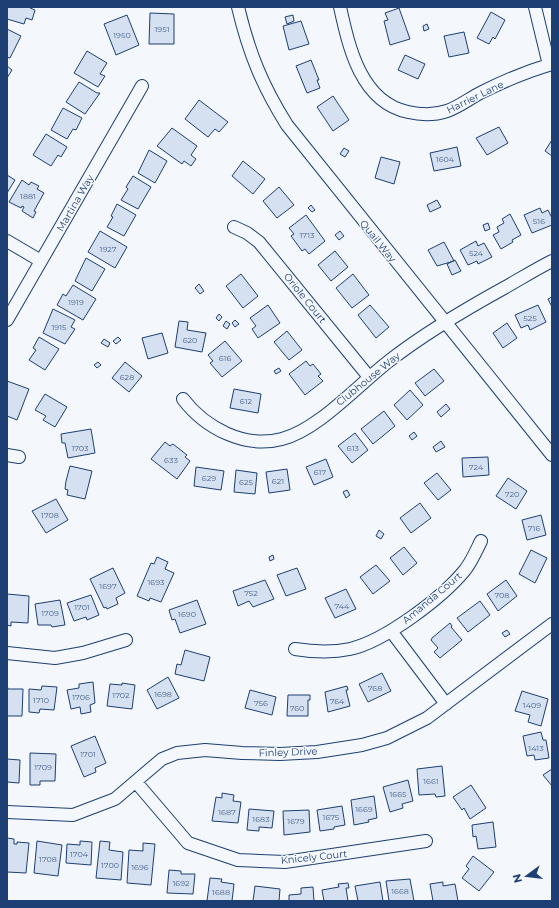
<svg xmlns="http://www.w3.org/2000/svg" width="559" height="908" font-family="Montserrat,sans-serif">
	<style>
		.building { fill: #d5e0f0; stroke: #1d3f73 }
		.lines { fill: none; stroke-linecap: round; stroke-linejoin: round }
		.street-casing { stroke: #1d3f73; stroke-width: 14 }
		.street { stroke: #f4f7fb; stroke-width: 12 }
		.labels { text-anchor: middle; dominant-baseline: central; stroke-width: 3; stroke-linejoin: round; paint-order: stroke }
		.number-label { font-size: 8px; fill: #4b6792 }
		.street-label { font-size: 10px; fill: #1d3f73; stroke: #f4f7fb }
	</style>
	<rect width="100%" height="100%" fill="#f4f7fb"/>
	<path class="building" d="M7,7H31L30,8L35,10L32,20L26,18L24,24L7,19Z
		M399,8L410,39L390,45L384,21L388,20L385,13Z
		M491,12L505,20L495,39L493,37L489,44L477,38Z
		M150,13L174,14V44H149Z
		M127,15L139,45L116,55L104,24Z
		M293,15L294,21L287,24L285,17Z
		M301,21L309,44L289,50L283,26Z
		M427,24L429,29L424,31L423,26Z
		M7,29L21,36L10,58L7,57Z
		M464,32L469,53L449,57L444,36Z
		M87,51L107,63L100,74L105,76L98,87L74,73Z
		M405,55L425,64L418,79L398,70Z
		M311,60L319,80H317L320,88L307,93L296,66Z
		M7,66L12,70L7,78Z
		M79,82L97,93H100L85,114L66,102Z
		M333,96L349,120L333,131L317,107Z
		M199,100L228,122L219,132L215,129L208,137L185,119Z
		M63,108L82,118L76,130L73,129L67,139L51,130Z
		M499,127L508,143L487,155L476,138Z
		M172,128L197,146L191,155L196,159L191,166L184,161L182,164L157,146Z
		M46,134L67,147L61,157L58,155L51,166L33,155Z
		M552,140V156L545,151Z
		M457,147L461,166L434,171L430,153Z
		M344,148L349,151L345,157L340,154Z
		M149,150L167,161L155,183L138,173Z
		M381,157L400,162L394,184L375,178Z
		M243,161L265,179L253,194L232,176Z
		M7,175L15,180L7,193Z
		M133,176L151,187L138,209L121,200L128,189L126,187Z
		M22,180L29,185L31,182L39,186L37,189L44,193L34,211L36,212L33,218L22,211L24,207L22,206L21,208L9,202Z
		M279,187L294,205L277,218L263,201Z
		M437,200L441,207L430,212L427,205Z
		M117,204L136,215L124,236L107,227L113,217L111,216Z
		M311,205L315,210L312,212L308,208Z
		M540,208L542,213L548,210L552,218V225L532,233L524,215Z
		M510,214L521,235L512,240L513,242L501,249L493,235L499,232L497,227L504,223L502,219Z
		M306,215L325,241L309,254L305,249L302,251L291,236L294,234L289,228Z
		M488,223L490,229L485,231L483,225Z
		M100,231L127,247L115,268L88,252Z
		M340,231L344,236L339,240L335,235Z
		M476,241L478,246L484,243L492,257L478,264L477,261L468,265L460,250Z
		M444,242L454,261L437,266L428,250Z
		M335,251L348,267L331,281L318,265Z
		M86,258L105,269L92,291L75,281Z
		M455,260L461,271L452,275L447,264Z
		M241,274L258,296L243,308L226,286Z
		M353,274L369,295L352,308L336,288Z
		M199,284L204,291L200,294L195,288Z
		M73,285L96,299L83,320L57,305L63,294L66,296Z
		M552,297V307L548,299Z
		M268,305L280,323L258,338L252,329L256,326L250,318Z
		M370,305L389,327L376,338L358,315Z
		M538,305L546,322L530,330L528,325L521,328L515,315Z
		M53,309L75,320L71,327L75,329L65,344L43,333Z
		M219,314L222,317L219,321L216,318Z
		M235,320L239,324L235,327L232,323Z
		M179,321L188,322L187,330L206,333L202,352L175,347Z
		M226,321L230,324L227,329L223,326Z
		M507,323L517,338L503,348L493,333Z
		M287,331L302,350L289,360L274,342Z
		M162,333L168,353L148,359L142,338Z
		M39,337L59,349L45,370L29,360L36,350L33,348Z
		M118,337L121,340L116,344L113,341Z
		M104,339L110,343L108,347L101,343Z
		M225,341L242,361L222,377L210,363L213,361L208,355Z
		M306,361L310,366L313,364L321,374L318,376L323,381L305,395L289,374Z
		M98,362L101,365L97,368L94,365Z
		M125,362L142,376L129,392L112,378Z
		M279,368L281,371L276,374L274,371Z
		M434,369L444,381L425,396L415,383Z
		M7,381L29,389L17,420L7,416Z
		M234,389L261,394L258,413L230,408Z
		M410,390L423,405L407,420L394,405Z
		M45,394L67,407L55,427L43,420L46,416L35,410Z
		M446,404L450,409L441,417L437,412Z
		M384,411L395,426L373,444L361,429Z
		M91,429L95,453L68,458L65,443H62L61,434Z
		M414,432L417,436L412,440L409,436Z
		M355,433L368,450L352,463L338,446Z
		M441,441L445,447L436,452L433,447Z
		M165,442L170,446L173,444L187,455L185,457L190,461L177,479L151,459Z
		M488,457L489,475L463,477L462,458Z
		M326,459L333,477L314,485L306,467Z
		M70,466L92,471L85,499L67,495L68,490L65,489L66,481Z
		M196,467L224,471L221,490L194,486Z
		M287,469L290,490L269,493L266,472Z
		M236,470L257,473L255,494L234,492Z
		M437,473L451,490L438,500L424,483Z
		M508,478L527,491L516,509L496,496Z
		M347,490L350,495L346,498L343,492Z
		M56,499L68,520L46,533L32,511Z
		M420,503L431,518L411,533L400,518Z
		M541,515L546,535L527,540L522,520Z
		M379,530L384,534L381,539L376,536Z
		M404,547L417,563L403,575L390,558Z
		M531,550L547,558L535,583L519,574Z
		M273,555L274,559L270,561L269,557Z
		M157,557L168,562L165,569L174,573L161,602L150,598L149,601L137,596L151,563L154,564Z
		M376,565L390,581L373,594L360,577Z
		M113,568L125,593L116,598L118,604L107,609L106,607L104,608L90,579Z
		M297,568L306,589L286,596L277,575Z
		M265,580L274,599L253,607L249,601L238,606L233,591Z
		M506,580L517,596L498,611L487,594Z
		M346,589L356,609L335,618L325,598Z
		M7,594L29,596L28,623L11,622V626L7,625Z
		M91,595L99,615L87,620L86,617L74,621L67,603Z
		M60,600L65,625L52,627L51,625H38L35,604Z
		M197,600L206,624L180,633L175,619L172,620L169,610Z
		M480,601L490,615L468,632L457,618Z
		M450,623L452,626L451,627L462,640L440,658L434,652L438,648L431,640L432,638Z
		M507,630L510,634L505,637L502,633Z
		M185,650L210,657L204,681L175,674L177,664L181,665Z
		M382,673L391,691L368,702L359,684Z
		M168,677L179,698L157,709L147,690Z
		M93,682L95,703L90,705L91,712L81,714L80,707L71,709L67,690L79,688V684Z
		M122,683L135,685L132,709L107,706L110,684L122,685Z
		M7,685L8,689H23L22,716H7Z
		M42,686L57,687L54,710L40,709L39,713L29,712V689L41,690Z
		M347,686L348,690H346L350,706L328,712L325,692Z
		M250,690L276,697L272,715L245,708Z
		M522,691L548,699L541,726L528,722L530,715L515,711Z
		M288,695H310V700H308V716H287Z
		M541,732L543,740H546L549,758L535,760L534,755L527,756L523,736Z
		M95,736L106,763L95,768L96,772L84,777L71,746Z
		M30,753L56,754L55,781H40V785H30Z
		M7,759L20,760L19,783L7,782Z
		M442,766L445,796L436,797L435,794L419,795L417,769Z
		M552,769V786L543,775Z
		M408,780L413,801L402,804L403,808L390,812L383,787Z
		M471,785L486,808L470,819L464,808L462,810L453,797Z
		M222,793L234,795L233,801L241,802L238,823L212,821L216,797L222,798Z
		M374,796L377,818L368,820L369,822L354,825L351,800Z
		M342,806L345,825L334,827V829L320,831L317,810Z
		M249,809L274,811L272,828L259,827V831L247,830Z
		M309,810L310,832L284,835L283,811Z
		M493,822L496,847L478,849L476,836L473,837L472,825Z
		M7,838L14,839V844H17V842L29,843L26,873L7,872Z
		M37,841L62,845L58,876L34,873Z
		M80,841L92,842L91,865L66,863L67,844L80,845Z
		M100,841L110,842L109,850L123,852L121,880L96,878Z
		M143,843L155,844L151,885L127,883L129,850L143,851Z
		M473,856L494,872L479,891L462,878L469,869L466,866Z
		M169,870L181,871V874H195L193,894L167,893Z
		M210,878L222,879L221,882L234,884L232,901H207Z
		M410,879L414,901H389L386,881Z
		M380,882L383,901H358L355,886Z
		M443,882V886L455,884L458,901H433L430,884Z
		M348,883L349,888H346L348,901H324L322,890L339,887L338,884Z
		M255,886L280,889L279,901H253Z
		M313,887L314,901H289V895L301,894V888Z"/>
	<g class="lines">
		<g class="street-casing">
			<path id="street" d="M238,7C249,53 262,85 287,125L552,455
				M340,7C349,48 361,102 408,112C421,115 435,115 447,111C459,107 470,98 482,92C504,81 528,71 552,64
				M535,7L549,65
				M234,227L247,233L259,242L369,377
				M7,241L41,261
				M7,320L142,86
				M183,399C205,428 245,449 282,439C318,430 358,385 389,361C425,333 464,310 504,288C520,279 536,269 552,261
				M7,455L19,457
				M391,631L446,704
				M295,649C314,652 331,653 350,649C385,641 442,598 465,570C472,561 476,551 481,541
				M7,653L55,658L83,653L126,640
				M136,782L188,843L238,860L285,862L426,841
				M7,812L73,815L115,799L162,759L177,753L205,750L242,753L280,754L317,752L362,745L387,738L427,718L552,624"/>
		</g>
		<use href="#street" class="street"/>
	</g>
	<g class="labels">
		<g class="number-label">
			<text x="162" y="29">1951</text>
			<text x="122" y="35">1950</text>
			<text x="445" y="159">1604</text>
			<text x="28" y="196">1881</text>
			<text x="539" y="221">516</text>
			<text x="307" y="235">1713</text>
			<text x="108" y="249">1927</text>
			<text x="476" y="253">524</text>
			<text x="76" y="302">1919</text>
			<text x="530" y="318">525</text>
			<text x="59" y="327">1915</text>
			<text x="190" y="340">620</text>
			<text x="225" y="358">616</text>
			<text x="127" y="377">628</text>
			<text x="246" y="401">612</text>
			<text x="80" y="448">1703</text>
			<text x="353" y="448">613</text>
			<text x="171" y="460">633</text>
			<text x="476" y="467">724</text>
			<text x="320" y="472">617</text>
			<text x="209" y="478">629</text>
			<text x="278" y="481">621</text>
			<text x="246" y="482">625</text>
			<text x="512" y="494">720</text>
			<text x="50" y="515">1708</text>
			<text x="534" y="528">716</text>
			<text x="156" y="582">1693</text>
			<text x="108" y="586">1697</text>
			<text x="251" y="593">752</text>
			<text x="502" y="595">708</text>
			<text x="342" y="606">744</text>
			<text x="82" y="607">1701</text>
			<text x="50" y="613">1709</text>
			<text x="187" y="614">1690</text>
			<text x="375" y="688">768</text>
			<text x="163" y="694">1698</text>
			<text x="121" y="695">1702</text>
			<text x="81" y="697">1706</text>
			<text x="41" y="700">1710</text>
			<text x="337" y="701">764</text>
			<text x="261" y="703">756</text>
			<text x="532" y="705">1409</text>
			<text x="297" y="708">760</text>
			<text x="536" y="748">1413</text>
			<text x="88" y="754">1701</text>
			<text x="43" y="767">1709</text>
			<text x="431" y="781">1661</text>
			<text x="398" y="794">1665</text>
			<text x="364" y="809">1669</text>
			<text x="227" y="812">1687</text>
			<text x="331" y="817">1675</text>
			<text x="261" y="819">1683</text>
			<text x="296" y="821">1679</text>
			<text x="79" y="854">1704</text>
			<text x="48" y="859">1708</text>
			<text x="110" y="865">1700</text>
			<text x="140" y="867">1696</text>
			<text x="181" y="883">1692</text>
			<text x="400" y="891">1668</text>
			<text x="221" y="892">1688</text>
		</g>
		<g class="street-label">
			<text transform="translate(475 97) rotate(-26)">Harrier Lane</text>
			<text transform="translate(75 203) rotate(-60)">Martina Way</text>
			<text transform="translate(378 241) rotate(51)">Quail Way</text>
			<text transform="translate(305 298) rotate(51)">Oriole Court</text>
			<text transform="translate(368 379) rotate(-39)">Clubhouse Way</text>
			<text transform="translate(432 598) rotate(-40)">Amanda Court</text>
			<text transform="translate(288 752) rotate(-2)">Finley Drive</text>
			<text transform="translate(314 857) rotate(-6)">Knicely Court</text>
		</g>
	</g>
	<rect width="559" height="908" fill="none" stroke="#1d3f73" stroke-width="16"/>
	<g transform="translate(527 876) rotate(255)" stroke="#f4f7fb" stroke-width="3" paint-order="stroke">
	<path d="M0-3L7 15L0 10L-7 15Z" fill="#1d3f73"/>
	<text y="-6" font-size="11" font-weight="bold" text-anchor="middle" fill="#1d3f73">N</text>
	</g>
</svg>
